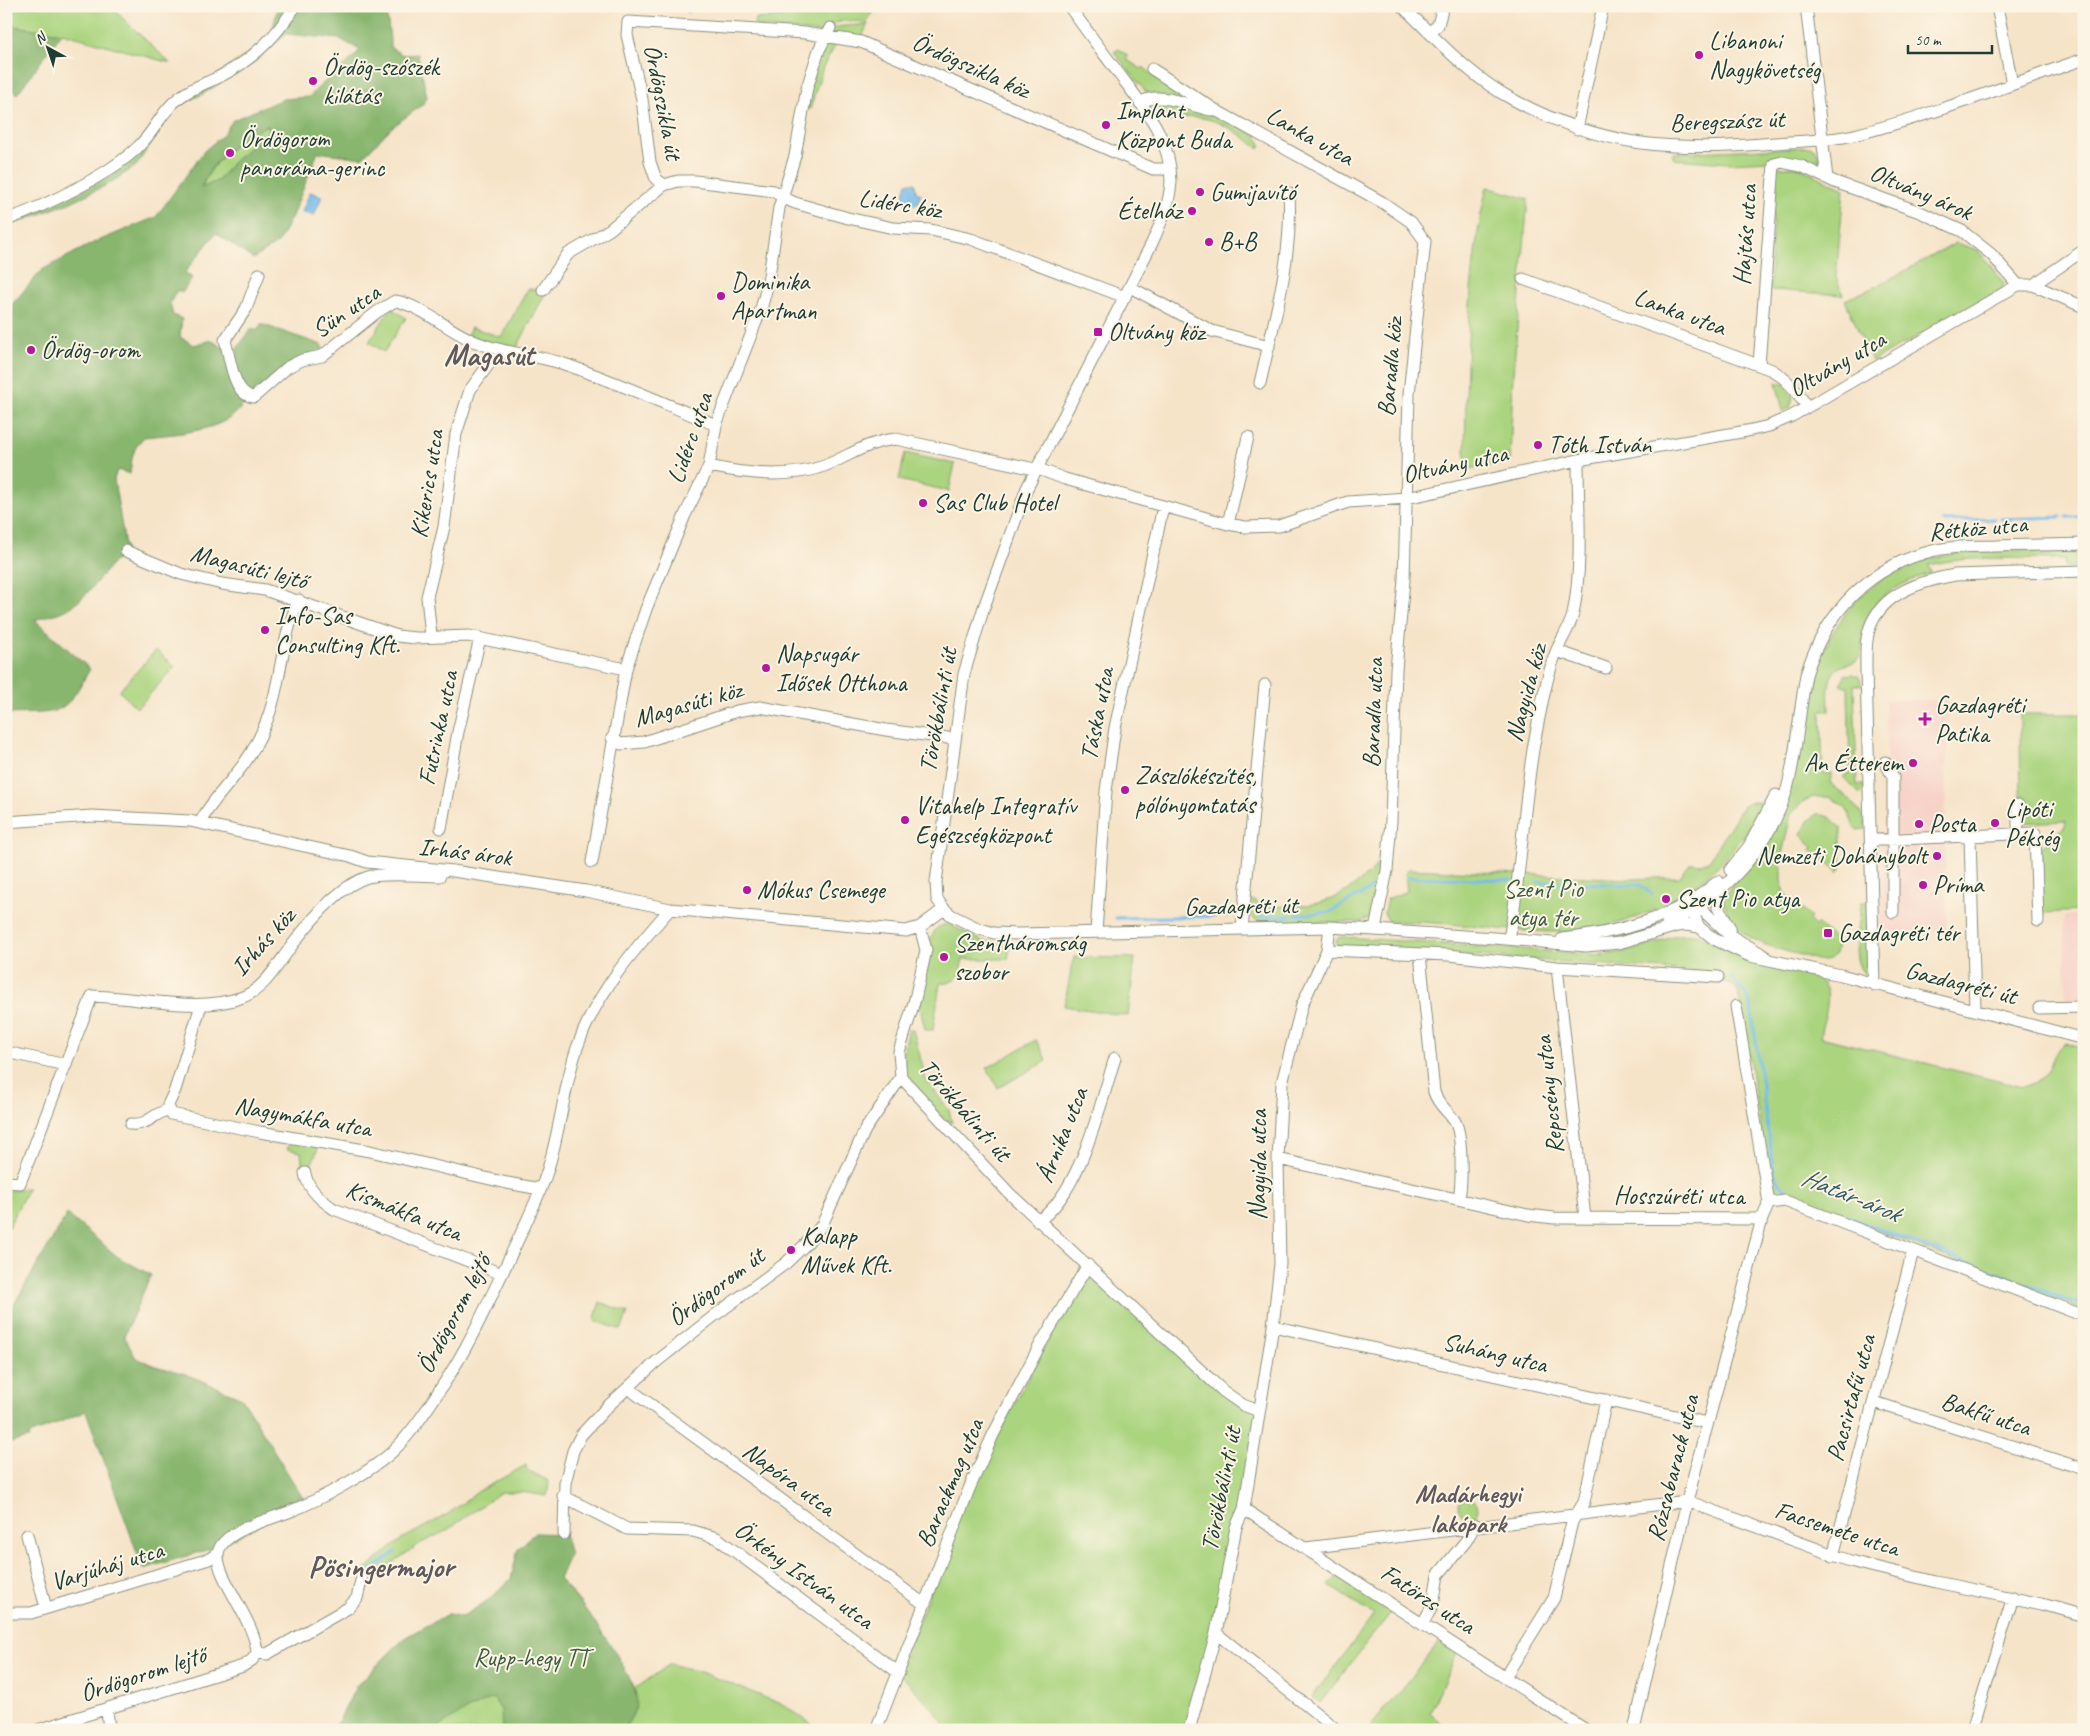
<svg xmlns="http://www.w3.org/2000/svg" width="2090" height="1736" font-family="Caveat,sans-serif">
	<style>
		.built { fill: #f7d1c7 }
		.green { fill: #abd47f; stroke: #65885a }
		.forest { fill: #88b66e; stroke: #547a51; fill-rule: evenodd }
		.water { fill: #74bbeb; stroke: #4a7c90 }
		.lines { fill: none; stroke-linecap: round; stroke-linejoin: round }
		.stream { stroke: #74bbeb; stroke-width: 3 }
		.minor-casing { stroke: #8a907e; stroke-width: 13 }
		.minor { stroke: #fff; stroke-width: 11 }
		.poi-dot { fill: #b5179e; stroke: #fcf5e5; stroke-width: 2 }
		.labels { text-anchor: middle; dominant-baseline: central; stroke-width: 4; stroke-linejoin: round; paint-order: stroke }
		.poi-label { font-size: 25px; fill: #1f3d34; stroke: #fcf5e5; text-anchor: start }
		.street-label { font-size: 25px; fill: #1f3d34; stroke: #fcf5e5 }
		.park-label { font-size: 25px; fill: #3b5b43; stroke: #fcf5e5 }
		.water-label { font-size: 26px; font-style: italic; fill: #345c62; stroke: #fcf5e5 }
		.neighbourhood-label { font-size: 26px; font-weight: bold; fill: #60595b; stroke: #fcf5e5 }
		.district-label { font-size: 30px; font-weight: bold; fill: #60595b; stroke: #fcf5e5 }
	</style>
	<rect width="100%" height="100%" fill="#fcf5e5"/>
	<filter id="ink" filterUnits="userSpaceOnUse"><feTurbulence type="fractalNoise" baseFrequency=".02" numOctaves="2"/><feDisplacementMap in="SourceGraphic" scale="10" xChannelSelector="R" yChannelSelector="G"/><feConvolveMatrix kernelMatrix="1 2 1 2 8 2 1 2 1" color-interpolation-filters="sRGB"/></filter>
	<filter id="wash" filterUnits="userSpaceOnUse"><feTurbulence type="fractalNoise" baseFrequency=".0096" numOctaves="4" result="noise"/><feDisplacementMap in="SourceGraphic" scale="20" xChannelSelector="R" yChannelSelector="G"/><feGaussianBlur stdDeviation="1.12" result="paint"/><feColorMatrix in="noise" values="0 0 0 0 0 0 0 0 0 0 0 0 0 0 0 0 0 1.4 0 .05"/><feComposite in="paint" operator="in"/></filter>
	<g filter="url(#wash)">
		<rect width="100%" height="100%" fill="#f6e4c9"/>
		<path class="built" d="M1885,700H1948L1945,826L1947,930L1880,933L1887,761Z
			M2084,915V1001L2066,1002L2064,916Z"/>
		<path class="green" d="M6,6H102L115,11L170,63L62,33L6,25Z
			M789,6L831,8L832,6H859L874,9L868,21C849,23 836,16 824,33L754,26L755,19L784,17Z
			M868,23L862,38L829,34L831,29C843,24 855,27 868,23Z
			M827,39L838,41L823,67L810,109H807L810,88Z
			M1119,49L1128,56L1126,59L1141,69L1143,67L1160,80L1199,104L1146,92L1114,52Z
			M1153,101H1161C1189,108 1247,118 1261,144L1259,149C1231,126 1202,107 1166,123Z
			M267,125L270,130L234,161L219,180L201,189C213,159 239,140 267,125Z
			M1811,147C1820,151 1819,159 1821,168L1818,170L1771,161L1728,163L1674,159L1672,153Z
			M1775,167H1798L1844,189L1836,278L1843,295L1770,290Z
			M1487,187L1528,199L1513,375L1510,462L1467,469L1465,458C1467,371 1466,272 1487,187Z
			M1956,243L1978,250L2004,283L2001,291L1872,361L1845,300L1879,285Z
			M528,289L547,290L515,351L467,336L471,327L501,337Z
			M391,308L406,318L384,352L369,342Z
			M1776,382L1785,385L1793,397L1790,408L1783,411Z
			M905,453L955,464L949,491L899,480Z
			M2066,550L2077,552V566L2065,567L2064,559C2023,559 1968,555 1929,565L1931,573C1904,582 1872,596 1864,626C1862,636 1863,647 1860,657C1855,664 1849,663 1842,666C1825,673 1829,696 1829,711H1821L1823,774L1831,773V784C1847,797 1863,808 1866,829L1856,830L1846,808L1830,797H1813L1804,801L1791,814L1781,859V881L1786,895L1811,918L1809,920L1815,926L1817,924C1822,929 1830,934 1834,940C1840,949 1834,959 1824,961C1817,961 1808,957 1801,955C1773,948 1732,939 1725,904H1722C1729,885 1743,870 1756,854C1760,849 1767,843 1769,836C1805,730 1803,585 1938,557C1979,548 2024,551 2066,550Z
			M156,650L175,667L137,708L119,691Z
			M1853,674L1859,677L1862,685H1854L1857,785H1865V790L1860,794L1843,777L1850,772L1848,686L1840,685L1845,675Z
			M2020,714H2084V915H2082L2081,911L2042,913L2041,848L2065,826L2066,821L2021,823Z
			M1751,802H1762V804C1724,885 1637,934 1549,932C1496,931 1442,920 1389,922L1384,913L1387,899L1407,891L1405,873L1409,869L1631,879L1679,877L1691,863L1701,864L1709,861L1743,806Z
			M1818,814L1830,817L1841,828V869L1838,872L1811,850L1813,847L1801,834L1809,820Z
			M1378,862L1381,863C1377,883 1380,898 1369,918L1360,922H1262L1254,919L1249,913V900L1255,901L1263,907C1303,905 1328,909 1360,881C1368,875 1374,871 1378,862Z
			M1861,902H1868V972L1865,974C1848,959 1861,924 1861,902Z
			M948,924L983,941L1011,944L1008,959H963L959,976L949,983H940L933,1030H925L919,1002L930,955L931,939L935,930L940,926Z
			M1697,934L1742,958L1815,977C1838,990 1823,1016 1820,1037L2022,1087C2060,1077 2043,1058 2066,1043L2084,1048V1311L1846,1218V1216L1795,1197L1782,1187L1777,1192L1774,1190L1765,1154L1738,992L1736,988L1723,981L1724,976L1721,973L1338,946L1336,942L1339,937H1344L1603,955L1638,949L1678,935Z
			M1074,957L1135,958L1128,1016L1064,1006Z
			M909,1029H913L926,1080L949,1110L952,1123C936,1115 901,1079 902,1060C903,1050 907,1039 909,1029Z
			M1036,1040L1047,1061L998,1088L987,1068Z
			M291,1140L320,1144L308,1172L303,1173L301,1152L287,1149Z
			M28,1188L6,1232V1191Z
			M1088,1265L1223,1391L1259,1411L1244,1509L1189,1730H948L935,1711L899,1673L969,1489Z
			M600,1302L628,1313L621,1330L594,1320Z
			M526,1465L527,1470L549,1481L547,1496L521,1492H501L446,1531L421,1543L385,1568L374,1579L371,1576L368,1578L363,1571L402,1539L448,1514L479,1491Z
			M1458 1508a10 10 0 1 1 20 0a10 10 0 1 1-20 0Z
			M535,1533L569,1551L559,1579C591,1611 613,1650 635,1689L670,1664L698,1671L784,1705L820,1730H334L357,1685L406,1637L448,1614L462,1617L490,1599L511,1579L518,1549Z
			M1338,1575L1392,1611L1320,1703L1312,1697L1374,1615L1329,1586Z
			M1439,1642L1457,1653L1430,1712L1447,1730H1368Z"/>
		<path class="forest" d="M278,6H386L391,48L403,55L418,54L427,97L422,105L391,128L362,158L318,152L292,216L278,243L253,259L216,233L185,272L192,278L182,293L177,290L170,303L173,315L182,319L180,337L194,345L211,340L233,354L252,328L257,331L261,324L322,345V356L302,360L245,399C235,432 173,434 144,437C132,449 132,458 130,474L117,470L114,480L126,551C105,567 93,592 71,607C62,613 46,616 35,620L90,669C62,719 61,712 6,714V315L14,302L42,270L93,243L156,217L204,151L222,136L233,120L283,99L309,97C325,79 345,68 360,50L340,39L286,34L257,60L203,94L180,105L171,113L136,166L107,185L69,203L6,227V220L31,211L139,146L168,106L270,40ZM267,125L270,131L234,161L219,180L201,188C212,158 240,140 267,125Z
			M6,25L62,33L17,94L6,85Z
			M67,1214L118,1257L151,1275L124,1336L136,1358L159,1367L186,1374L242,1398L304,1500L220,1546L143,1569L86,1411L29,1435V1438L6,1444V1318Z
			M535,1533L564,1534L570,1554L559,1579C580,1600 636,1674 637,1702C637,1710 628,1722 624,1730H502L501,1710L493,1698L465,1711L433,1730H334L357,1685L406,1637L448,1614L462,1617L490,1599L511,1579L518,1549Z"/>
		<path class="water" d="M907,183H915L916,192L921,194L918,204L915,205L902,201Z
			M310,192L322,196L314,216L302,212Z"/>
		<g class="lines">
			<path class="stream" d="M688,12L689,6
				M2067,517H2084
				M2001,519L2061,517
				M1944,521L1994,519
				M1408,877L1511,880
				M1538,882L1640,885L1652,894
				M1296,915L1330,912L1376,886
				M1261,917L1290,916
				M1116,918L1227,916
				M1731,977L1747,996L1751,1006L1774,1173C1778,1184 1784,1191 1795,1197L2084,1306
				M366,1575L395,1552"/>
		</g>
	</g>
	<g filter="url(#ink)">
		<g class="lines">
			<g class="minor-casing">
				<path id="minor" d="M1069,6C1085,29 1102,51 1119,74C1143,106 1171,138 1171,181C1170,203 1161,223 1152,243L1027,488L983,610L964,674L936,882L937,899L944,909L951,915L977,928L994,933L1018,934L1330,927L1494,938L1586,946L1619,943L1677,926L1686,925L1699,927
					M1402,6C1437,39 1469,76 1512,99C1602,148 1675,152 1775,143C1801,141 1828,141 1854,135C1930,116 2009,85 2084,59
					M1806,6L1827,178
					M1997,6L2012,84
					M1430,32L1438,25L1443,6
					M1152,69L1217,111L1382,202L1411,222L1425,241L1409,394L1404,580L1396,670L1391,821L1387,871L1375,929
					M1140,103C1159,90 1189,106 1211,110
					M1577,129L1603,6
					M664,185L656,179L650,162L642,99L627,35L628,22L805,33L861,42L1153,169H1170
					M6,220C45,206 110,175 139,146C155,131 162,110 180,97C193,87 207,83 221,76C252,60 277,36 295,6
					M259,274L246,309L225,340C230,357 233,396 254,397L288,367L302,360L322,356L377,312L395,301C419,304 452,333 476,342C505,354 532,354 561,363C613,380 665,404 716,425
					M1523,279L1772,370C1788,380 1797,391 1807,407
					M2033,285L2084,250
					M1130,287L1212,331L1269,346
					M543,290L568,254L609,230L664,185L678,181H695L774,191L782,197L795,203L848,218L893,228L931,230L971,239L1125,297
					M1759,365L1774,164L1782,162L1801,166L1835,182L1920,212L1962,231L1991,254L2018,285
					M1260,383C1274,321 1293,257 1289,193
					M709,466C745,474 788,479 824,466C850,456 866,442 896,439L1044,471L1065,479L1228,524L1245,527L1279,526L1348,502L1407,498L1578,460L1747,431L1769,426L1792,416L2018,285H2033L2084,307
					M1228,524L1248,437
					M126,551L181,574L222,584L265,590L397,636L415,638L469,636L626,669
					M431,636L427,597L444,527L456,434L470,390L489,364L503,352
					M1557,651L1606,668
					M612,738L621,744L644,742L737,711L760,707L886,730L955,739
					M1885,762L1893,777V912
					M2018,805V825
					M6,822L92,816L190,821L350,856L367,862L453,871L586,891L670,909L906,931L920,927L944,909
					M200,823C209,804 224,790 236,774C248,760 258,742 265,725C282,685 280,640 299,600
					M441,828L458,732L480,638
					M1960,829L1970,837L1975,1010
					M1877,840L2035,833L2038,921
					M592,862L626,669L646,609L685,515L709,466L716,425L761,309L768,283L779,208L795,156L807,88L819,50L830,28
					M1730,870L1749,846L1776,795
					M1722,888L1718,908L1730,928
					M1691,901L1692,911L1699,927L1714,939L1750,956L1841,975L2084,1039
					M1695,903L1728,934L1765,956
					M1667,924C1725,897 1776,842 1790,777C1797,744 1800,709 1806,675C1825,612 1870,565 1936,550C1956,546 1976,546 1996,546C2026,545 2055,545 2084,544
					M920,927L926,950L915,999L899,1052L901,1077L1009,1193L1223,1391L1243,1405L1259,1411
					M1242,929L1265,685
					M1096,932L1106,791L1115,728L1163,507
					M1509,939C1521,874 1523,808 1534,744C1540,713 1545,682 1556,652C1561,639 1570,628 1573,614C1583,565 1578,510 1578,460
					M1562,939C1617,933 1675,919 1718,881
					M1327,950L1449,955L1557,967L1718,977
					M1420,954L1434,1092C1438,1105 1447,1110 1454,1120C1463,1132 1462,1183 1459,1198
					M1557,967L1585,1218
					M1874,985L1866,669C1866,655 1865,640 1870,627C1883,592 1922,581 1955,575L2084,571
					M201,1005L175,1090L168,1105L171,1114L260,1132L370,1151L507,1183L540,1189
					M1736,1006L1769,1203
					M2039,1008L2084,1007
					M6,1052L66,1065
					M131,1124C148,1126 154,1113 168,1110
					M1278,1159L1528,1215L1554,1218L1762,1219L1769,1203L1785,1201L2084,1316
					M305,1173C307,1188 322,1201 334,1209L502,1274
					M6,1182L20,1183L92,996C138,997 197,1013 240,998C263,991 276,967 290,948C307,925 339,885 368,877C387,872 419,876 440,876
					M1038,1221C1080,1194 1100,1105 1115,1058
					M1273,1326L1707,1423
					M628,1388L924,1604
					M1874,1402L2084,1469
					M563,1496L627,1529L693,1531L717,1538L899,1673
					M1244,1509L1586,1730
					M564,1534L565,1483L573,1451L581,1435L608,1406L656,1362L714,1316L786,1263L807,1243L822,1225L865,1130L901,1077
					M27,1535L46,1608
					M1306,1548L1687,1501L1850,1561L1936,1582L2042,1604L2084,1616
					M1833,1556L1913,1251
					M6,1613H31L209,1559L218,1553
					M1423,1623L1433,1605L1438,1575L1466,1541L1475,1525
					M1216,1633L1337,1730
					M257,1653L267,1654L348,1608L357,1598L362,1577
					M1505,1677L1554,1598L1572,1522L1584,1502L1606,1400
					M107,1710L109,1730
					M38,1730L243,1666L252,1660L257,1653C256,1622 216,1578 218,1554C220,1531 272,1519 291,1511C321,1499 369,1473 392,1452C412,1433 428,1408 443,1385C469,1346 488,1303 508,1261C521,1233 536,1204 546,1175C560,1134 563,1089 577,1048C596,993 632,952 670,909
					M876,1730L969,1489L993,1435L1040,1345L1088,1265
					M1189,1730L1216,1633L1236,1527L1244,1509L1273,1326L1280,1264L1278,1159L1282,1083L1302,1005L1327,950L1330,927
					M1634,1730L1687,1501L1762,1219
					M1972,1730L2013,1597"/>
			</g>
			<use href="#minor" class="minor"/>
		</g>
	</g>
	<g class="poi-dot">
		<circle cx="1699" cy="55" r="5"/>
		<circle cx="313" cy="81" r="5"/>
		<circle cx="1106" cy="125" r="5"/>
		<circle cx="230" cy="153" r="5"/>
		<circle cx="1200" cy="192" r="5"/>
		<circle cx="1192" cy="211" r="5"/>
		<circle cx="1209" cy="242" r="5"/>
		<circle cx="721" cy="296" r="5"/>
		<rect x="1093" y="327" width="10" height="10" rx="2.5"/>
		<circle cx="31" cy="350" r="5"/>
		<circle cx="1538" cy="445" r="5"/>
		<circle cx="923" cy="503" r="5"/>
		<circle cx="265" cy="630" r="5"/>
		<circle cx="766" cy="668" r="5"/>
		<path d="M1922.5 711.5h5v5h5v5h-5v5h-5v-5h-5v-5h5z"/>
		<circle cx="1913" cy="763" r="5"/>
		<circle cx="1125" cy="790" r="5"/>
		<circle cx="905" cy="820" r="5"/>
		<circle cx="1995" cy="823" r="5"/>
		<circle cx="1919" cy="824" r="5"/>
		<circle cx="1937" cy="856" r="5"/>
		<circle cx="1923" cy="885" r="5"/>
		<circle cx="747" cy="890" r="5"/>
		<circle cx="1666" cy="899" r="5"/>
		<rect x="1823" y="928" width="10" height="10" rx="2.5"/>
		<circle cx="944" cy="957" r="5"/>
		<circle cx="791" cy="1250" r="5"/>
	</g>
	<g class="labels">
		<g class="poi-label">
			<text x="1709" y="41">Libanoni<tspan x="1709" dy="29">Nagykövetség</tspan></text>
			<text x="323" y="67">Ördög-szószék<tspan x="323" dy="29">kilátás</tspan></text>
			<text x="1116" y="111">Implant<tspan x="1116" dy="29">Központ Buda</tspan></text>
			<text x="240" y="139">Ördögorom<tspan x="240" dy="29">panoráma-gerinc</tspan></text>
			<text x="1210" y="192">Gumijavító</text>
			<text x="1182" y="211" text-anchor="end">Ételház</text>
			<text x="1219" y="242">B+B</text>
			<text x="731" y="282">Dominika<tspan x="731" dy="29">Apartman</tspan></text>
			<text x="1108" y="332">Oltvány köz</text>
			<text x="41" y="350">Ördög-orom</text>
			<text x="1548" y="445">Tóth István</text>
			<text x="933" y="503">Sas Club Hotel</text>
			<text x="275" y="616">Info-Sas<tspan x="275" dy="29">Consulting Kft.</tspan></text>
			<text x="776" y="654">Napsugár<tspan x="776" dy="29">Idősek Otthona</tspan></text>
			<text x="1935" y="705">Gazdagréti<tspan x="1935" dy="29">Patika</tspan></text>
			<text x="1903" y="763" text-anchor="end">An Étterem</text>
			<text x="1135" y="776">Zászlókészítés,<tspan x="1135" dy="29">pólónyomtatás</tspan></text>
			<text x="915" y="806">Vitahelp Integratív<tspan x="915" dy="29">Egészségközpont</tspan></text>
			<text x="2005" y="809">Lipóti<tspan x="2005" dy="29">Pékség</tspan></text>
			<text x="1929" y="824">Posta</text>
			<text x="1927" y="856" text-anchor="end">Nemzeti Dohánybolt</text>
			<text x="1933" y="885">Príma</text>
			<text x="757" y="890">Mókus Csemege</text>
			<text x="1676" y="899">Szent Pio atya</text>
			<text x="1838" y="933">Gazdagréti tér</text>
			<text x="954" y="943">Szentháromság<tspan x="954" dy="29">szobor</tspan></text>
			<text x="801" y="1236">Kalapp<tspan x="801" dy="29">Művek Kft.</tspan></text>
		</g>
		<g class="street-label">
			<text transform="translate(971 66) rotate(24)">Ördögszikla köz</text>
			<text transform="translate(663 102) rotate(79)">Ördögszikla út</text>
			<text transform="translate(1727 121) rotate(-2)">Beregszász út</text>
			<text transform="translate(1310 136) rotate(29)">Lanka utca</text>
			<text transform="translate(1921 192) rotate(23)">Oltvány árok</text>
			<text transform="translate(900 204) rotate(9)">Lidérc köz</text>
			<text transform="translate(1745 235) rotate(-86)">Hajtás utca</text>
			<text transform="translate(346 311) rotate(-34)">Sün utca</text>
			<text transform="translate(1680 312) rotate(20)">Lanka utca</text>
			<text transform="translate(1837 364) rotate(-30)">Oltvány utca</text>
			<text transform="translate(1390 367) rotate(-85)">Baradla köz</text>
			<text transform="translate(690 438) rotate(-71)">Lidérc utca</text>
			<text transform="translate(1455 464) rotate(-12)">Oltvány utca</text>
			<text transform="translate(427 484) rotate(-81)">Kikerics utca</text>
			<text transform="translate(1978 528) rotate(-5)">Rétköz utca</text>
			<text transform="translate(249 567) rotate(14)">Magasúti lejtő</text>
			<text transform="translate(1526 693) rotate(-75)">Nagyida köz</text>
			<text transform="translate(688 704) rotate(-16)">Magasúti köz</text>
			<text transform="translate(938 710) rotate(-80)">Törökbálinti út</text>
			<text transform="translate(1373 713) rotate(-88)">Baradla utca</text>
			<text transform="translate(1097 714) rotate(-79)">Táska utca</text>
			<text transform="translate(438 728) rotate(-78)">Futrinka utca</text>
			<text transform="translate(465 852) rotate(7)">Irhás árok</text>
			<text transform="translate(1241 906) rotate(-1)">Gazdagréti út</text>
			<text transform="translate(263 942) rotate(-48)">Irhás köz</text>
			<text transform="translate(1961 983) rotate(14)">Gazdagréti út</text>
			<text transform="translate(1549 1095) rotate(-96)">Repcsény utca</text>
			<text transform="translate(965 1110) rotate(49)">Törökbálinti út</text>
			<text transform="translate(303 1117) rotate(10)">Nagymákfa utca</text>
			<text transform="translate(1062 1135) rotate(-68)">Árnika utca</text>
			<text transform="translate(1258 1165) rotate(-90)">Nagyida utca</text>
			<text x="1679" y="1196">Hosszúréti utca</text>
			<text transform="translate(404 1211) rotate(22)">Kismákfa utca</text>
			<text transform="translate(716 1287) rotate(-37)">Ördögorom út</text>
			<text transform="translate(454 1314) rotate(-62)">Ördögorom lejtő</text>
			<text transform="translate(1495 1353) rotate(13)">Suháng utca</text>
			<text transform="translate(1851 1398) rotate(-75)">Pacsirtafű utca</text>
			<text transform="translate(1986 1414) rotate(18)">Bakfű utca</text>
			<text transform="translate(1673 1468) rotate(-76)">Rózsabarack utca</text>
			<text transform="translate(789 1479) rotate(36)">Napóra utca</text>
			<text transform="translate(950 1483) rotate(-67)">Barackmag utca</text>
			<text transform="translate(1221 1489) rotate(-79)">Törökbálinti út</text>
			<text transform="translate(1837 1529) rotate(18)">Facsemete utca</text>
			<text transform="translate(107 1566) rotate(-17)">Varjúháj utca</text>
			<text transform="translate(804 1575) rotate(36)">Örkény István utca</text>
			<text transform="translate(1428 1599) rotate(33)">Fatörzs utca</text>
			<text transform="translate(143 1674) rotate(-18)">Ördögorom lejtő</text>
		</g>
		<g class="park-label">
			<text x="1543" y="889">Szent Pio<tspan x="1543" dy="29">atya tér</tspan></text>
			<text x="531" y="1658">Rupp-hegy TT</text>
		</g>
		<g class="water-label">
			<text transform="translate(1851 1195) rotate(22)">Határ-árok</text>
		</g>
		<g class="neighbourhood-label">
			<text x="1468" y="1493">Madárhegyi<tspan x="1468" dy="30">lakópark</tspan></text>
		</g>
		<g class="district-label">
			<text x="489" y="355">Magasút</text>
			<text x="381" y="1567">Pösingermajor</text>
		</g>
	</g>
	<rect width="2090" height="1736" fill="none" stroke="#fcf5e5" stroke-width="25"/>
	<g transform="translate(48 48) rotate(320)" stroke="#fcf5e5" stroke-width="4" paint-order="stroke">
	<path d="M0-4L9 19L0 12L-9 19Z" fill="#1f3d34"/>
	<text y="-8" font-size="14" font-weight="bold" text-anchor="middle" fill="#1f3d34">N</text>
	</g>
	<path d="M1908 45v8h84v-8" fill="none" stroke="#1f3d34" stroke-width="2.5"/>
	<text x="1915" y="45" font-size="15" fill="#1f3d34" stroke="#fcf5e5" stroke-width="4" paint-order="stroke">50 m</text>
</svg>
